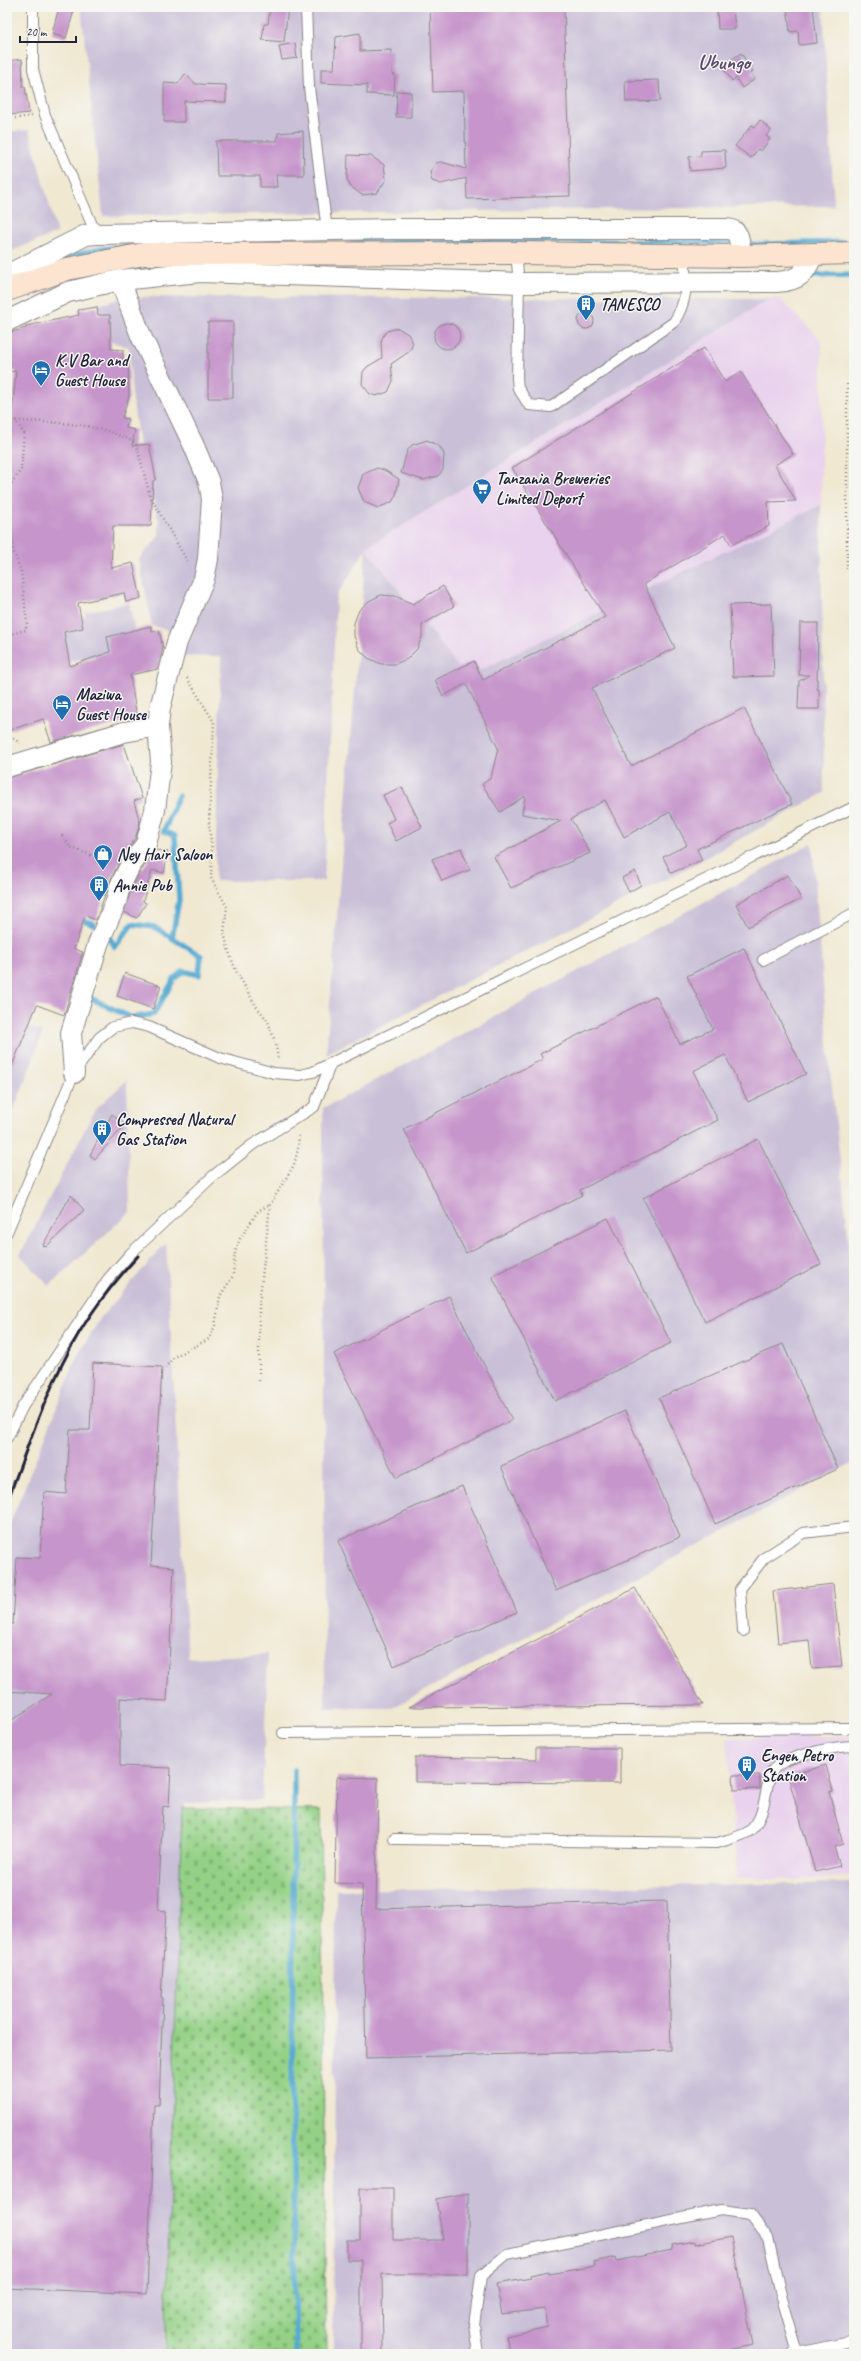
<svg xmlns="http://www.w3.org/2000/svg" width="861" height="2361" font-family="Caveat,sans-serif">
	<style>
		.built { fill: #e9d2ed }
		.industrial { fill: #c9bfd7 }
		.cemetery { fill: url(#cemetery-stones); stroke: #5b7a60 }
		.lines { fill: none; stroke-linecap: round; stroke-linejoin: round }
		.stream { stroke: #56aad2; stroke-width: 5.5 }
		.building { fill: #c695cb }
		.lane-casing { stroke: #898586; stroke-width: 12 }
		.street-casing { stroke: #898586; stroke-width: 22 }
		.secondary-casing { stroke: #898586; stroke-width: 24 }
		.path { stroke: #898586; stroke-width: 2.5; stroke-dasharray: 1 3; stroke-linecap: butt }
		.lane { stroke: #fff; stroke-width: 10 }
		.street { stroke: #fff; stroke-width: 20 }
		.secondary { stroke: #fde4d1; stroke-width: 22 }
		.rail { stroke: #22223b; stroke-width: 3 }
		.labels { text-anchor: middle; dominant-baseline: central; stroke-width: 3; stroke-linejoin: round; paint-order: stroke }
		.poi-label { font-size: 17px; font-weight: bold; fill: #22223b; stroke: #f6f6f2; text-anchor: start }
		.district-label { font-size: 21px; font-weight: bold; fill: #5b4a6d; stroke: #f6f6f2 }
	</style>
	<defs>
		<pattern id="cemetery-stones" width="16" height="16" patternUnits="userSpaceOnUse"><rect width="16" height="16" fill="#94d186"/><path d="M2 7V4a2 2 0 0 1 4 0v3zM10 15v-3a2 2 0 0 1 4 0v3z" fill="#7fb375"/></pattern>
	</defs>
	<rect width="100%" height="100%" fill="#f6f6f2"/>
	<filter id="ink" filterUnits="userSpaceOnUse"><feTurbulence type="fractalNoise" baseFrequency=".025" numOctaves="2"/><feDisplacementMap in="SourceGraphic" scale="8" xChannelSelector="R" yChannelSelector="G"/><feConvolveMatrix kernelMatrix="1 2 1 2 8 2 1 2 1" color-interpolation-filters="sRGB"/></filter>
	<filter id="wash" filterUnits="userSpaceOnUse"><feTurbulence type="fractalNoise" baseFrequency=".012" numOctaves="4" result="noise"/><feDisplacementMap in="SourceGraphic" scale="16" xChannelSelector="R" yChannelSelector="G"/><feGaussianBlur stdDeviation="0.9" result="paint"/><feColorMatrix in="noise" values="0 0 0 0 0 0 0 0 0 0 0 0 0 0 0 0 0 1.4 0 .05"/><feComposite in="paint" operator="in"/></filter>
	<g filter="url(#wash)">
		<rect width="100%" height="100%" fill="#f0e8d1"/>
		<path class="built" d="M779,298L822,341L821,505L751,541L465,677L366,548L769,299Z
			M854,1736V1876L799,1880L737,1878L727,1738Z"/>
		<path class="industrial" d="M81,7H823L834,206L103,216Z
			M29,130L57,233L11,251L7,242V132Z
			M126,297L769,299L366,548L466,677L821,505L824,793L665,880L326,1054L366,549L336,597L324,881H215L221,656L164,657L170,646L168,630L152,626L139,559L159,536V521L139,446L132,394L129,347L106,340L98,305Z
			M129,603L139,649L54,664L7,632L85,616V612Z
			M812,843L830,1069L854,1288V1462L392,1708H325L323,1108L470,1030Z
			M7,1018L43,1032L7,1129Z
			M127,1080L130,1212L49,1286L20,1255L95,1110Z
			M166,1243L188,1658L268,1654L262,1800L185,1803L164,2354H7V1531L78,1355L102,1316Z
			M854,1883V2354H333L336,1890Z"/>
		<path class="cemetery" d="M182,1808L321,1810L326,2354H165Z"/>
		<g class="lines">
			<path class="stream" d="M352,240L698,242L736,244
				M744,245L851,242V248
				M851,257L854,276
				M53,261L101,249L137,245
				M806,276L853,275
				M78,918L94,924
				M107,933L115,947L132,924L154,927L172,938L179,900L175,836L164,831L178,796
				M88,997L132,1018L154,1014L174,979L183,971L199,975L201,956L172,938
				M294,1770L292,2104L296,2354"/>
		</g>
		<g id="blocks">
			<path class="building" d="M59,7H75L66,38L52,34Z
				M270,7H288L284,42L262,40L264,24H268Z
				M430,7H564L570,196L467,199L466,178L441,184L432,181L430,172L436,163L441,162L466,169L464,91L433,92Z
				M717,7H733L735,29H718Z
				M787,7H813L817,43L799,45L798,31L790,32Z
				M360,33V51L391,50L392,74L395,75L394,95L367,94V85L321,83V69H334L336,37Z
				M295,43L297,58L282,60L279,46Z
				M741,53L753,71L750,73L755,79L742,88L736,78L732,81L722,66Z
				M22,59L23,87L25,86L29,113L10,115L9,107H7V61Z
				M185,74L196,84L226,85V102L184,101V122H164V83L178,84Z
				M659,80L660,101L626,102L625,81Z
				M397,91L411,92V117H396Z
				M760,120L771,130L766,136L770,139L761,151L758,149L751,158L735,146L752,125L755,127Z
				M303,131L304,175H276L277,187H260V176H217L216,141H277L278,133Z
				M725,150L726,168L690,171L689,157L701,156V151Z
				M348,155L371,156L384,165L386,180L377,193L362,195L350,186L347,179Z
				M97,307L98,315H110L111,349L123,350V360L128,361L129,396L122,418L128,419L126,428L135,430L132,446L149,444L156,479L153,481L151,526H113L111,568L133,563L141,598L126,602L124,593L78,603L83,628L64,632L70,666L110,652L107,637L151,626L152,632L159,630L163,648L158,669L130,675L137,718L51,742L43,719L7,731V433L10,434L16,371L7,372V333L26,328V326L79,315L78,310Z
				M578 321a8 8 0 1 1 16 0a8 8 0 1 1-16 0Z
				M208,322H233V398H208Z
				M434 336a13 13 0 1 1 26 0a13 13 0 1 1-26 0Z
				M398,328L408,334L413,343L410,351L391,364L393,381L388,392L376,396L370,394L362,384L363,372L367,367L382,358L381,342L383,336L387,331Z
				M704,348L725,382L741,372L793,454L775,465L796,501L768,502L769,526L731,545L725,534L644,584L675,648L592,688L631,766L744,708L792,804L697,849L702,860L671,873L663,857L687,845L670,812L624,837L605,800L571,819L590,853L511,888L494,857L561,821L522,814L525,796L500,812L482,784L491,778L498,748L466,684L443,696L435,680L474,661L483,680L605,617L512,468Z
				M427,440L440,447L444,454L443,470L438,476L423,480L401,473L407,451L412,445Z
				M377,468L384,470L399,479L396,495L392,502L378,508L364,502L358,488L363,474Z
				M443,586L454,606L422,625V637L417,649L407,659L395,664H381L368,658L359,649L354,636V623L359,610L369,601L381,595L395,596L413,604Z
				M771,604L774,676L733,677L730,605Z
				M800,623H818L817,689H819V709H798L799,681L810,675H799Z
				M124,744L142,798L134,801L140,823L135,839L121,859L110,881L96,920L85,916L74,949L83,952L64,1015L37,1005L7,1078V778Z
				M402,787L422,827L396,841L387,823L394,819L383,795Z
				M461,848L470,870L442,881L432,859Z
				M156,850L168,852L164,873L152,870L143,901L146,903L137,918L124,912L131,890L140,872Z
				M635,871L641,885L629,892L622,878Z
				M788,875L801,899L748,927L736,904Z
				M744,948L806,1074L748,1102L725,1055L693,1071L718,1120L580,1190L582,1195L466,1253L404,1129L543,1059L540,1054L656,996L680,1044L713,1029L687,976Z
				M125,973L161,986L153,1009L117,996Z
				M112,1114L125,1125L95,1159L90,1155Z
				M758,1139L821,1264L705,1322L643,1198Z
				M71,1195L84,1210L46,1247L43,1245Z
				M608,1218L671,1343L555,1401L492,1276Z
				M449,1296L512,1420L396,1478L334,1354Z
				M783,1344L838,1469L715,1524L659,1398Z
				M93,1363L162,1367L151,1565L174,1567L167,1701L120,1698V1766L171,1768L169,1807L163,1806L158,1910L166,1911L161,1997L163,1998L159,2105H154L147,2294L7,2288V1723L52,1694L7,1691V1624H13L17,1557L40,1558L44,1492L66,1494L70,1430H90Z
				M625,1411L680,1537L556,1591L501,1466Z
				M462,1486L517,1612L394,1666L338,1541Z
				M833,1584L842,1667L812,1669L809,1640L778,1643L773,1591Z
				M635,1588L703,1705L409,1707Z
				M536,1748H620V1783L415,1782V1757L536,1759Z
				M826,1765L833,1791L829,1792L843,1844L834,1847L840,1866L815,1872L788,1776Z
				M733,1775H760V1789L734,1790Z
				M337,1777L378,1778L376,1909L667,1901L671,2050L366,2058L362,1884L335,1883Z
				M360,2188H393V2240H443L436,2199L468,2193V2274H382L383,2354H361V2260H347V2240H360Z
				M732,2237L753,2345L707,2354H510L506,2336L548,2327L545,2309L502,2314L496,2284L531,2278L530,2275L549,2271V2274L595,2266L594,2262L616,2257L617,2261L672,2250L671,2245L695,2241V2244Z"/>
		</g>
	</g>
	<g filter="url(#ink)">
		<use href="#blocks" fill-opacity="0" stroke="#898586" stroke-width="1"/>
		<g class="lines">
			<g class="lane-casing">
				<path id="lane" d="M33,7V69L45,115L96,234
					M306,7L309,87L327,231
					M516,253L519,283L517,378L518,388L529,405L551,407L674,322C689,298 686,283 684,256
					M763,960L854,913
					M7,1232L74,1073L99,1038L113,1027L132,1023L149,1027L220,1058L274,1073L300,1075L313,1072L854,807
					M7,1438L23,1406L108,1279L130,1254L212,1177L252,1145L314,1107L331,1063
					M743,1631L740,1589L764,1558L803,1533L854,1527
					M283,1733L854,1728
					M394,1839L717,1843C726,1840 740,1837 748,1832C768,1818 763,1786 773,1770C783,1756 837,1746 854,1746
					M478,2354L474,2325L481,2276L507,2254L721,2210L750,2214L768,2238L780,2291L798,2353
					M793,2354L854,2341"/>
			</g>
			<g class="street-casing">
				<path id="street" d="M7,275L86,235L96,234L393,229H727C742,230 739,245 741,256
					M7,321L68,292L120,280L200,272L519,283L777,282C801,280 804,274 814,253
					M7,767L124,732L158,726
					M74,1073L71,1033L98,944L116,902L120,886L130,866L146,844L155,810L161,762L158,726L160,708L177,642L204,579L208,559L212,499L209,482L194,446L141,336L120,280"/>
			</g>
			<g class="secondary-casing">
				<path id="secondary" d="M7,290L67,269L144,254L516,253L741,256L854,253"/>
			</g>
			<path class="path" d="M7,119L32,116
				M854,383H847V569H854
				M7,418L16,421L24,434L21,470L8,488V500L13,550L21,571L27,623L26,630L7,635
				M16,421C56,422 100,423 136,443L150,496L187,561
				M7,549L13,550
				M7,663V668
				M187,678L214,722L209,823L212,852L211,878L227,907L224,933L229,952L236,971L256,1006L268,1021L276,1045L278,1060
				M10,736L20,743
				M62,835L70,847L110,863
				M165,1368L174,1357L209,1339L215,1326L220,1296L233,1276L235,1252L240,1239L258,1211L269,1205
				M259,1381V1306L270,1205L294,1165L298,1149L299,1133"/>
			<use href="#lane" class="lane"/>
			<use href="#street" class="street"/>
			<use href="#secondary" class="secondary"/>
			<path class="rail" d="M7,1502C27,1448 49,1383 79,1333C95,1306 116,1280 138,1256"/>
		</g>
	</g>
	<defs>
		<g id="building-pin" transform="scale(1)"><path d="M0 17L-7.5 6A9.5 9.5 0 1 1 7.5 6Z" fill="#1f6fb2" stroke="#f6f6f2"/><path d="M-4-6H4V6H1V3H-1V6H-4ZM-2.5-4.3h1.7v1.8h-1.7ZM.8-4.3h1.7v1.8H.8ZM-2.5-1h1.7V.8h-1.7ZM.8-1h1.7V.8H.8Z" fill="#fff"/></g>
		<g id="hotel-pin" transform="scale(1)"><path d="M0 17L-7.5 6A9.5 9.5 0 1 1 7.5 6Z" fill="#1f6fb2" stroke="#f6f6f2"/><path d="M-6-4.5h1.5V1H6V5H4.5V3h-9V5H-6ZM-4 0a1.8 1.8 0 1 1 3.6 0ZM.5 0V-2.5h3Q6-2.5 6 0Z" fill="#fff"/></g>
		<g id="supermarket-pin" transform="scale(1)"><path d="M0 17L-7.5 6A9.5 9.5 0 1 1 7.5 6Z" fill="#1f6fb2" stroke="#f6f6f2"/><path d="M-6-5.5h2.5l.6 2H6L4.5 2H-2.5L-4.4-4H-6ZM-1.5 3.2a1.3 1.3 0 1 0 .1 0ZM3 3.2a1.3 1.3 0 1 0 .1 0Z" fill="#fff"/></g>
		<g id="shop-pin" transform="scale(1)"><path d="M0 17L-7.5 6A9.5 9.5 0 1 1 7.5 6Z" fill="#1f6fb2" stroke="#f6f6f2"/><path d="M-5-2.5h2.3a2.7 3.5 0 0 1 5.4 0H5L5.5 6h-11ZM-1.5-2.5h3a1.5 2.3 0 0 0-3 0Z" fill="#fff"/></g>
	</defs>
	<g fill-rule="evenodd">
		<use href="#building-pin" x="586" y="304"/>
		<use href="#hotel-pin" x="41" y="370"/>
		<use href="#supermarket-pin" x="482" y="488"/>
		<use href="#hotel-pin" x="62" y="704"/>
		<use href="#shop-pin" x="103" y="854"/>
		<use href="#building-pin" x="99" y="885"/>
		<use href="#building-pin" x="102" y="1129"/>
		<use href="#building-pin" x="747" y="1765"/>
	</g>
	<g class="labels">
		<g class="poi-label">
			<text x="600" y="304">TANESCO</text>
			<text x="55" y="360">K.V Bar and<tspan x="55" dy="20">Guest House</tspan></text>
			<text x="496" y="478">Tanzania Breweries<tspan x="496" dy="20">Limited Deport</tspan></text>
			<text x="76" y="694">Maziwa<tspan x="76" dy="20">Guest House</tspan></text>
			<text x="117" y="854">Ney Hair Saloon</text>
			<text x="113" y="885">Annie Pub</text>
			<text x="116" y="1119">Compressed Natural<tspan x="116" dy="20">Gas Station</tspan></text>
			<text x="761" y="1755">Engen Petro<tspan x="761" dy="20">Station</tspan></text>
		</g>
		<g class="district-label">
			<text x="724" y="62">Ubungo</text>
		</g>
	</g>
	<rect width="861" height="2361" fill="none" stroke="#f6f6f2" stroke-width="24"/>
	<path d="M20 36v6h56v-6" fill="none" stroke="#22223b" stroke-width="2"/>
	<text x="26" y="36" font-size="12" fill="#22223b" stroke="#f6f6f2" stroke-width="3" paint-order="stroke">20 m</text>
</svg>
